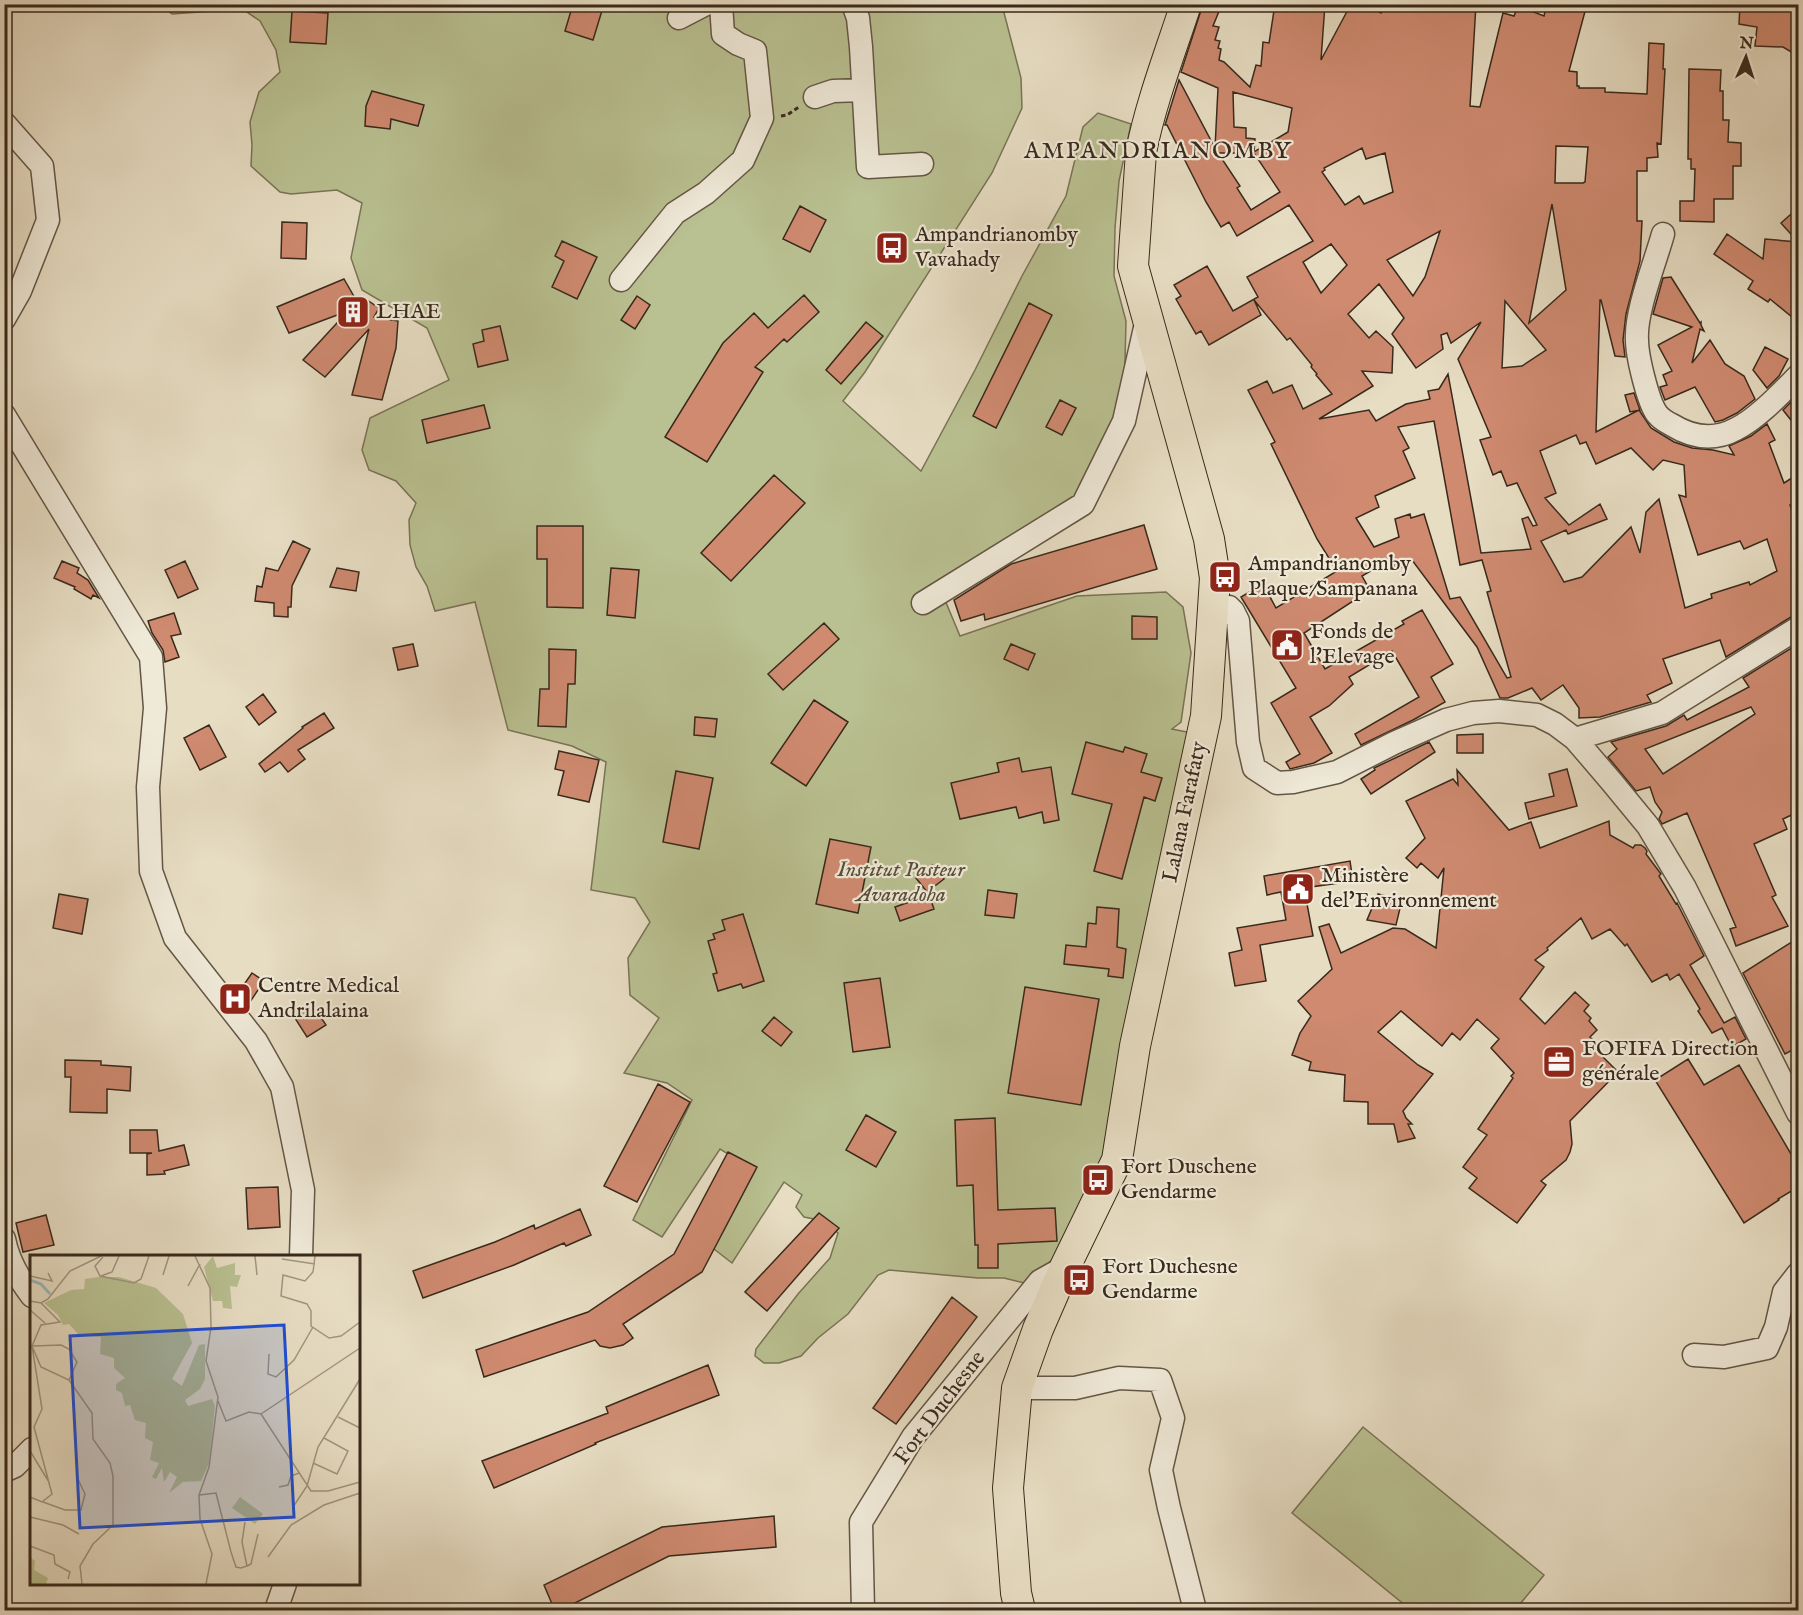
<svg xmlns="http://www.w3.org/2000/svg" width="1803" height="1615" font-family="'IM FELL English',serif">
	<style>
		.green { fill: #b9c091; stroke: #797456; stroke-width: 1.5 }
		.building { fill: #cf8a70; stroke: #39291b; stroke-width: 1.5; fill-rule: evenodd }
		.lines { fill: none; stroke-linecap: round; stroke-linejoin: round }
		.minor-casing { stroke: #645645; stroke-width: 25 }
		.major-casing { stroke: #39291b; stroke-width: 32 }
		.path { stroke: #39291b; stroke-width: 3; stroke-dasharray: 4.5 3; stroke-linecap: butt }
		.minor { stroke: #efe9d8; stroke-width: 22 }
		.major { stroke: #e7ddc3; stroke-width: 30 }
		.labels { text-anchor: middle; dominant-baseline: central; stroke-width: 4.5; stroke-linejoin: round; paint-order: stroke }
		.poi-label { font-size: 22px; fill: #39291b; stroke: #efe9d8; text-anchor: start }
		.street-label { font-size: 22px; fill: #39291b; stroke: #efe9d8 }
		.park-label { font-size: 22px; font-style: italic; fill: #594f38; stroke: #efe9d8 }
		.neighbourhood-label { font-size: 24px; letter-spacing: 1.5px; fill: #39291b; stroke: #efe9d8 }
		.inset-river { fill: none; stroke: #9cb9bf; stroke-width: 3 }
		.inset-road { fill: none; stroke: #a19580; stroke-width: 1.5 }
		.view { fill: #1d4ed8; fill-opacity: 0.15; stroke: #1d4ed8; stroke-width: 3 }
		.inset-edge { fill: none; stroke: #39291b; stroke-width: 3 }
	</style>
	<rect width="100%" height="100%" fill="#e7ddc3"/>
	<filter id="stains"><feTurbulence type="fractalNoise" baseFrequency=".00333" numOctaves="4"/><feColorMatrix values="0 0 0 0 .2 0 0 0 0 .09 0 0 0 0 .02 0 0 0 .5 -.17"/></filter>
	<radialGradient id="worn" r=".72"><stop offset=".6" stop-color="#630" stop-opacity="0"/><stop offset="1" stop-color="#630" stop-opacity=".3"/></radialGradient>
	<path class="green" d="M144,5H1002L1021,78L1022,108L992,173L865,372L843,401L921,471L975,370L1022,276L1066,196L1083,127L1098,113L1131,124L1119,181L1115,228L1114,276L1126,321L1124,400L1073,500L937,581L960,636L1077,596L1166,592L1183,607L1191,653L1181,722L1172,729L1197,734L1117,1126L1063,1255L1024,1283L1004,1278H978L889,1270L878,1275L848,1314L818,1338L801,1356L779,1363H764L755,1356L756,1349L798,1294L830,1258L838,1233L819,1220L804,1217L796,1207L802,1195L784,1182L732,1263L705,1242L748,1166L720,1149L662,1237L633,1220L692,1100L667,1083L624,1073L659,1018L630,995L628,958L650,922L635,898L591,890L606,762L572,746L508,730L475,602L435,611L427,586L416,567L410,545L409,520L416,503L396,481L369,470L362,450L370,418L449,380L427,328L362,290L351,258L362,203L337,190L291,194L280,192L251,166L252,145L250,122L259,92L280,72L276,50L260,21L238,6L214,11L172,14L166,9Z
		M1363,1427L1544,1575L1515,1610H1411L1292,1513Z"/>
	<path class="building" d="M573,4H604L593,40L565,31Z
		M1203,4H1222L1213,26L1219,27L1215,40L1220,41L1218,48L1221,49L1219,60L1224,62L1250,87L1256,65L1261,66L1263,42L1269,43L1275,4H1325L1321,60L1351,4H1365L1381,13L1388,4H1476L1470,106L1480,107L1503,13L1514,16L1518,6L1544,16L1546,7L1556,10V4H1587L1569,71L1577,72V86H1579V88H1605V92L1647,94L1649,43L1664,44L1663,69H1665L1661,144L1657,143L1658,157L1647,158V171H1637V221H1642L1640,261L1626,314L1623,340L1625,357L1615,356L1601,300H1600L1596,432L1639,410L1651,428L1674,442L1692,448L1713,450L1734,455L1729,446L1751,436L1767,424L1775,440L1769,443L1784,483L1798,474V500L1790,505L1798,525V615L1791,617L1726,657L1720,640L1663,659L1672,683L1647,695L1651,702L1600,717L1579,718V708L1563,685L1541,700L1532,688L1508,698H1500L1477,647L1412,560L1396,571L1392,558L1362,576L1370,590L1304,633L1325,669L1404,624L1402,621L1422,610L1453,664L1431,677L1445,702L1413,720L1361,745L1355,734L1419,697L1392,651L1349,677L1353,684L1329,706L1310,717L1332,753L1314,763L1290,769L1286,762L1300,754L1271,703L1296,688L1241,597L1263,584L1276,608L1337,571L1317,539L1271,444L1275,442L1248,390L1267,381L1273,393L1292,385L1303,409L1332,394L1316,375L1317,374L1311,367L1312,365L1290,338L1287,340L1254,300L1261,315L1209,345L1201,331L1196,334L1176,299L1181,296L1174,285L1207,266L1233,311L1258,297L1247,277L1313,241L1289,205L1237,236L1229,222L1221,227L1206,202L1167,125H1165L1179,80L1215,148L1218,88L1181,72ZM1233,92L1292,108L1288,132L1254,152L1255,139L1246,138V128L1234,127ZM1556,146L1588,147L1585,182L1583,183H1555ZM1362,148L1366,159L1385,153L1393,192L1364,204L1359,196L1345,205L1322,172L1325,170L1324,168ZM1218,153H1254L1280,192L1251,210L1237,188L1240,186ZM1552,204L1566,290L1529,323ZM1440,231L1425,277L1413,296L1387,260ZM1331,244L1347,265L1321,293L1303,262ZM1379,284L1404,318L1392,334L1416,368L1443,349L1441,335L1447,333L1451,343L1481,322L1458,359L1491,437L1480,440L1493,475L1501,471L1507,486L1517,483L1537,525L1533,526L1528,517L1522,519L1531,549L1481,553L1448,374L1439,389L1428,391L1430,399L1406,404L1376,421L1369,410L1319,419L1373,386L1362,371L1392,373L1393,347L1376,331L1369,338L1348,314ZM1505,301L1546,350L1522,366L1502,368ZM1434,421L1460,565L1482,560L1491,591L1487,592L1511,677L1507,678L1460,597L1450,599L1424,514L1411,518L1410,514L1395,519L1399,537L1374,547L1356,518L1379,507L1375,496L1415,478L1403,451L1409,448L1398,427ZM1576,435L1580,444L1586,442L1596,464L1631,448L1653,470L1663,460L1684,465L1686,497L1679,495L1698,555L1740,541L1744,549L1767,539L1777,571L1750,585L1749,582L1711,594L1712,598L1685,608L1659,499L1646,512L1640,553L1631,527L1582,577L1564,582L1541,541L1566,530L1568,534L1607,519L1600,504L1569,525L1545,498L1556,493L1540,451Z
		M1740,4H1798V56L1783,47L1755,46L1757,27L1739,24Z
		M292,11L328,13L326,44L290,42Z
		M1689,69L1721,70L1720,91H1723V120H1729L1728,142L1741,143V166H1733V199H1714V222L1680,221V201H1694L1695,169H1691V159H1688Z
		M372,91L424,105L418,126L391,119L390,129L365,126L366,106Z
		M800,206L826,220L810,252L783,239Z
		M1798,208V322L1770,299L1768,302L1748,289L1753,281L1714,254L1727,234L1763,259L1765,239L1798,242L1781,223Z
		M282,222L307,223L306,259L281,258Z
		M562,241L597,257L577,299L552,287L564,261L555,256Z
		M1671,277L1700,323L1701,322V325L1704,331L1700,329L1692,363L1710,340L1725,364L1744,376L1755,399L1737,413L1723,420L1715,422L1695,387L1665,400L1663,395L1660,387L1667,385L1663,375L1672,371L1658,345L1692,327L1653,314L1663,278Z
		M344,279L359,305L364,298L379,308L374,317L398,321L396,348L382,400L352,395L369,329L325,377L303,360L348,311L289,333L277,307Z
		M804,295L819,312L787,342L784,339L755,367L763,372L707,462L665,437L723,343L754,313L768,328Z
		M637,296L650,305L635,329L621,320Z
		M1029,303L1052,315L996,428L973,416Z
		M866,322L883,336L841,384L826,370Z
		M500,326L508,360L478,367L473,344L484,341L482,330Z
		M1765,347L1788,359L1779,376L1767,388L1753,370Z
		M1634,393L1640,410L1630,412L1625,395Z
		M1798,395V429L1783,410Z
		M1060,400L1076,408L1062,435L1046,427Z
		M484,405L490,428L427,443L422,420Z
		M774,475L805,503L731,581L701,553Z
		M1144,525L1157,569L985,620L984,614L961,621L954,600L1011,564Z
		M537,526H583V608L547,607V559H537Z
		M293,541L310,549L292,586L291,607H288V617L274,616V603L255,601L257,586L262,587L266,568L278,571Z
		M62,561L79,568L77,573L88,580L99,598L93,595L91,599L74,589L75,587L54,578Z
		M185,561L198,589L178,598L165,570Z
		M337,568L359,572L356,591L330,587Z
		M611,568L639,570L635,618L607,615Z
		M174,613L181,634L171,636L179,657L165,662L163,650L152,633L148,621Z
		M1132,616L1157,617V639H1132Z
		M824,623L839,639L783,690L768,674Z
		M413,644L418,666L398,670L393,648Z
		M1011,644L1035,654L1028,670L1004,659Z
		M1798,644V812L1783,819L1787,829L1754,844L1776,895L1772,897L1788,926L1736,946L1730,929L1736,927L1687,813L1662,824L1659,819L1662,812L1655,802L1650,787L1636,791L1608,757L1617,749L1611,742L1666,726L1684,715L1687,720L1749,687L1743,678ZM1751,707L1755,714L1663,774L1645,749Z
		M549,649L576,650L575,684H568L566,727L538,726L540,689H549Z
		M263,694L276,712L259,725L246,707Z
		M814,700L848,722L806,786L771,763Z
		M324,713L334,728L298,750L305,759L288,772L280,762L265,772L259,764L303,728L302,727Z
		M695,717L717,719L715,737L694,735Z
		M209,725L226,757L200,770L184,738Z
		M1483,734V753H1457V735Z
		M1086,742L1123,752L1125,747L1147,754L1141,772L1162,778L1155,801L1144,797L1122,879L1094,871L1112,804L1072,794Z
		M1429,742L1435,752L1371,794L1361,779L1375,770L1374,768Z
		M559,751L599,760L589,802L558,795L564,771L555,769Z
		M1019,758L1022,772L1051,767L1059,820L1044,823L1042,812L1019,818L1016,807L960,819L951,783L999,772L997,763Z
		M1567,769L1577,806L1529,819L1525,803L1554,796L1549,774Z
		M1457,770L1509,830L1531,822L1540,848L1609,821L1610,835L1633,848L1635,845H1641L1645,848L1647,851L1646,854L1661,874L1659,876L1676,904L1677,903L1704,956L1690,965L1724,1023L1735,1017L1746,1039L1732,1047L1722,1028L1712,1033L1698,1011L1700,1009L1679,974L1670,980L1667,974L1652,982L1627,944L1625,946L1610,929L1592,939L1581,918L1547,948L1548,950L1535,960L1544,967L1520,999L1545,1024L1575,992L1589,1005L1584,1011L1591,1018L1589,1021L1597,1030L1590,1037L1601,1048L1598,1052L1618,1072L1570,1121L1572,1144L1570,1152L1566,1160L1541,1181L1546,1185L1517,1223L1469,1188L1477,1178L1463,1167L1487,1135L1478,1129L1513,1078L1511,1076L1514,1073L1491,1048L1499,1039L1477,1019L1460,1040L1452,1033L1442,1046L1401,1011L1378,1032L1418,1065L1433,1074L1403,1111L1406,1118L1412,1124H1408L1415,1138L1398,1142L1394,1124H1368V1102L1344,1101L1345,1075L1309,1070L1311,1062L1292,1055L1300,1033L1311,1016L1298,1001L1332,969L1319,927L1329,924L1341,953L1393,928L1405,929L1436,948L1444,868L1438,878L1421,863L1417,868L1406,858L1425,838L1406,801L1453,779L1458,785Z
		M676,771L713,778L699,849L663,842Z
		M830,839L871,847L858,913L816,904Z
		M1350,861L1353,881L1304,888L1313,936L1260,945L1266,981L1235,986L1229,953L1242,950L1237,928L1286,920L1281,892L1267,895L1264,876Z
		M932,865L944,879L927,892L916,878Z
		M988,890L1017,894L1014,918L985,915Z
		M59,894L88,899L82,934L53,928Z
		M1378,894L1402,900L1396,925L1367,920Z
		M929,895L934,909L900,921L895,907Z
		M1097,907L1119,909L1117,947L1126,949L1123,978L1108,976L1109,969L1064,964L1066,945L1086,947L1088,923L1096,924Z
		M743,914L764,981L743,988L741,984L718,991L713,974L717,973L708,941L715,939L713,934L725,930L722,920Z
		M1798,938V1047L1785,1054L1743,973Z
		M252,973L264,981L250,1002L238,993Z
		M880,978L890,1047L853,1052L844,983Z
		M1025,987L1099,999L1081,1105L1008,1093Z
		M312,1004L326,1025L307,1037L293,1015Z
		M774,1017L792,1032L781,1046L762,1031Z
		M1688,1059L1704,1085L1739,1065L1798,1166V1187L1778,1199L1779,1200L1744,1223L1655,1080Z
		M65,1060L101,1061V1065L131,1067L130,1091L107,1089V1113L70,1112L71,1077H65Z
		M658,1084L690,1102L637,1202L604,1186Z
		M866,1115L896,1132L876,1167L846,1150Z
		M995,1118L998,1210L1055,1208L1057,1241L998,1244V1268H978V1245H975L973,1185L957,1186L955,1120Z
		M130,1130H157L159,1151L184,1145L189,1165L164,1171L165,1174L147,1175V1154L152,1153H130Z
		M728,1152L757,1167L702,1272L623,1324L633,1338L623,1345L610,1348L600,1346L595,1340L484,1377L476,1350L588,1312L674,1254Z
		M278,1187L280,1227L248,1229L246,1188Z
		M580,1209L591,1235L566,1246L564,1243L514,1265L423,1298L413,1271L495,1242L534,1225L535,1229Z
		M819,1213L839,1228L767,1311L745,1292Z
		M46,1215L54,1245L23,1252L16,1223Z
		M952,1297L977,1317L896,1424L873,1408Z
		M708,1365L719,1395L595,1443L596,1444L494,1488L482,1461L608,1413L606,1407Z
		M774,1516L776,1547L669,1556L559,1611H555L544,1585L662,1527Z"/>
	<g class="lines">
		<g class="minor-casing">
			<path id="minor" d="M853,4L858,18L861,47L868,167L922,164
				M679,18L706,4
				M815,97L833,91L863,90
				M4,123L42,166L48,220L20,291L4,319
				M1663,234C1655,263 1635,312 1637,340C1637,356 1648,402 1657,414C1661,419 1666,422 1672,425C1693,438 1714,441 1736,429C1757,419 1781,393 1798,376
				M621,280L675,213L706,193L743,160L762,118L755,51L738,44L723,34L721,4
				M4,415L151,657L155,708L148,787L151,871L175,938L256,1041L282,1087L303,1190L301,1256
				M923,603L1083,504L1124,421L1147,319
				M1213,607H1229L1233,611L1238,621L1248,742L1254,768L1277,783L1293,782L1337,772L1394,743L1446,720L1473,713L1499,711L1537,715L1555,724L1575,739L1611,781L1648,826L1685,888L1798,1113
				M1575,739L1662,713L1798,628
				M4,1239C8,1260 19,1279 32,1296
				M1694,1355L1724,1357L1767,1348L1776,1327L1784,1292L1798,1274
				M1017,1388H1075L1119,1378L1160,1380L1173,1418L1161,1470L1169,1508L1195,1610
				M4,1471L15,1466L32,1449
				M276,1610L285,1584
				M863,1610L861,1522L913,1437L1040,1281L1065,1267"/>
		</g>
		<g class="major-casing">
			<path id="major" d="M1020,1610L1016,1593L1008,1488L1017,1388L1038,1329L1065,1267L1117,1160L1135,1046L1206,716L1215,578L1209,539L1133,266L1141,152C1151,102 1170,53 1186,4"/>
		</g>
		<path class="path" d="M781,116L787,115L799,107"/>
		<use href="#minor" class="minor"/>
		<use href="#major" class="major"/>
	</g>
	<defs>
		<g id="bus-square" transform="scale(1.725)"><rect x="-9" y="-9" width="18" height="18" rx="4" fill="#8f2418" stroke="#efe9d8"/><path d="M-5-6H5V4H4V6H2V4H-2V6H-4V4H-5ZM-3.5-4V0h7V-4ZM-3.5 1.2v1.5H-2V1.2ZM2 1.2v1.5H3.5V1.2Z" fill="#fff"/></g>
		<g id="building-square" transform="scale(1.725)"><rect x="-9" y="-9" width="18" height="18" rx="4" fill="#8f2418" stroke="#efe9d8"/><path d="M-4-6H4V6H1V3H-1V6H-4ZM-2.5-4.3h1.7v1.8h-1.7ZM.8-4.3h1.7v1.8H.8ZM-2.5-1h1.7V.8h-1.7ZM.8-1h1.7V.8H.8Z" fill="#fff"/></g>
		<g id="civic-square" transform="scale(1.725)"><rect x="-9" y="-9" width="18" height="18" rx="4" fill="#8f2418" stroke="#efe9d8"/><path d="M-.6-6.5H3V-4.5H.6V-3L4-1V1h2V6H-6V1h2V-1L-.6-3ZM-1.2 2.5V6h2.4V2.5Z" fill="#fff"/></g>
		<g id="hospital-square" transform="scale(1.725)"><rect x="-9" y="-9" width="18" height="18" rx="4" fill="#8f2418" stroke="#efe9d8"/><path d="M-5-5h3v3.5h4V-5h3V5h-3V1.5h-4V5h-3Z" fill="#fff"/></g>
		<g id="office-square" transform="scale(1.725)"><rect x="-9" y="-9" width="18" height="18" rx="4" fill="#8f2418" stroke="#efe9d8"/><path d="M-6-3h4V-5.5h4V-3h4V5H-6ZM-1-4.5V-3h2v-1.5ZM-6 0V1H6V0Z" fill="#fff"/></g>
	</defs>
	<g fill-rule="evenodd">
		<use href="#bus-square" x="892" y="248"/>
		<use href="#building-square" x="353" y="312"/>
		<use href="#bus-square" x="1225" y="577"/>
		<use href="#civic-square" x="1287" y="645"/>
		<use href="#civic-square" x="1298" y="889"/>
		<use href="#hospital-square" x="235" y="999"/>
		<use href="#office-square" x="1559" y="1062"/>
		<use href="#bus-square" x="1098" y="1180"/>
		<use href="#bus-square" x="1079" y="1280"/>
	</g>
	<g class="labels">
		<g class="poi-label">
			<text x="915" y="235">Ampandrianomby<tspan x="915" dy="25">Vavahady</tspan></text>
			<text x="376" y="312">LHAE</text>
			<text x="1248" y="564">Ampandrianomby<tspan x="1248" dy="25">Plaque/Sampanana</tspan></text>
			<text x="1310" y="632">Fonds de<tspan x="1310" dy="25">l'Elevage</tspan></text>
			<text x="1321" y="876">Ministère<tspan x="1321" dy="25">del'Environnement</tspan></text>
			<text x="258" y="986">Centre Medical<tspan x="258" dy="25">Andrilalaina</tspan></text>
			<text x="1582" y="1049">FOFIFA Direction<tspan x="1582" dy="25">générale</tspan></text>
			<text x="1121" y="1167">Fort Duschene<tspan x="1121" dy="25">Gendarme</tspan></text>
			<text x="1102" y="1267">Fort Duchesne<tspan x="1102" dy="25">Gendarme</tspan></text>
		</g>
		<g class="street-label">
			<text transform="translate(1185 812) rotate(-78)">Lalana Farafaty</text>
			<text transform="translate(940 1408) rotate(-53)">Fort Duchesne</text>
		</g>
		<g class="park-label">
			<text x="901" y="870">Institut Pasteur<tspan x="901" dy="25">Avaradoha</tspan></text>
		</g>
		<g class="neighbourhood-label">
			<text x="1158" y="151">AMPANDRIANOMBY</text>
		</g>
	</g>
	<g transform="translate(30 1255)">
		<rect width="330" height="330" fill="#e7ddc3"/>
		<path d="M183,1L187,13L205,8V20H211L207,32L200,31L202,54L193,53L192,46H183L174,12ZM68,22H89L126,33L153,59L162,88L142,124L152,131L169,90L175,89V124L170,134L155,145L158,151L182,144L185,151L179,208L171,226L153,227L139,238L147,222L140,217L134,227L132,213L126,224L122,222L129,208L120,205L123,187L115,183L116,168L105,165L100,150L95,151L92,138L86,135V129L95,123L84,113V103L70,99L71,82L49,80L39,69L33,70L28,60L14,48L41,35L54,34L55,24ZM210,242L233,259L225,269L202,253ZM0,302L5,306L4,315L18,323L16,329H0Z" fill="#b9c091"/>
		<path class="inset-river" d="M0,25L11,29L20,39"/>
		<path class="inset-road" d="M165,1L180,33L181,72L176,106L188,142L179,212L169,240L170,264L182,299L176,329M225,1L227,20M285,1L283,17L275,26L253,20L251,41L277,49L281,56V71L299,83L311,81L330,67M73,2L65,11L70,21L104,28L111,24L119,1M252,4L285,9M133,20L139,1M0,21L22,26L18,18M71,21L82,17L89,1M158,31L170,9M0,46L11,48L18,44L40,16L71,1M0,55L15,68M2,91L11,112L39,125L62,158L63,184L80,208L83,221V270L63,289L50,311L52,329M3,91L31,90L39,94L47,107L39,125M239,99L238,119L246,122L264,105L283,72M188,146L196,166L219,157L231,159L281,236H298L330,227M231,159L330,93M308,162L330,173M0,196L19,227M283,208L307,219L318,196L294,183M249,232L258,230L261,221L269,218M169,240L186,238L201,297L206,312L211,313L217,311L212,287L215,267M0,242L12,247L22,239L4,172L12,154L2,91L11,70L30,67L11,48M13,247L35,255H51L55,239L47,222M263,252L277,231L288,192L330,124M0,262L33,270L49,279M0,291L24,300L25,309L40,317L38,324M238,302L261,270L294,250L330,238M217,311L221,309L228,279"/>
		<path class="view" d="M254,70L264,262L50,273L40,81Z"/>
		<rect width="330" height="330" class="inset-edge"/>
	</g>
	<rect width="1803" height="1615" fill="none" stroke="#e7ddc3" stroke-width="24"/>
	<rect x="6" y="6" width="1791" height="1603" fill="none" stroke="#39291b" stroke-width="3"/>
	<rect x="12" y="12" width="1779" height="1591" fill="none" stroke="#39291b" stroke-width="1.5"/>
	<g transform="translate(1746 57) rotate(3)" stroke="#efe9d8" stroke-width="4.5" paint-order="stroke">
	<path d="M0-4.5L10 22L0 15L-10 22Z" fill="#39291b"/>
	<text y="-9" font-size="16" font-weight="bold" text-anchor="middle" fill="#39291b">N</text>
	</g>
	<rect width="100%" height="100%" filter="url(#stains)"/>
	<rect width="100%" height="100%" fill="url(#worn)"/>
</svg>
